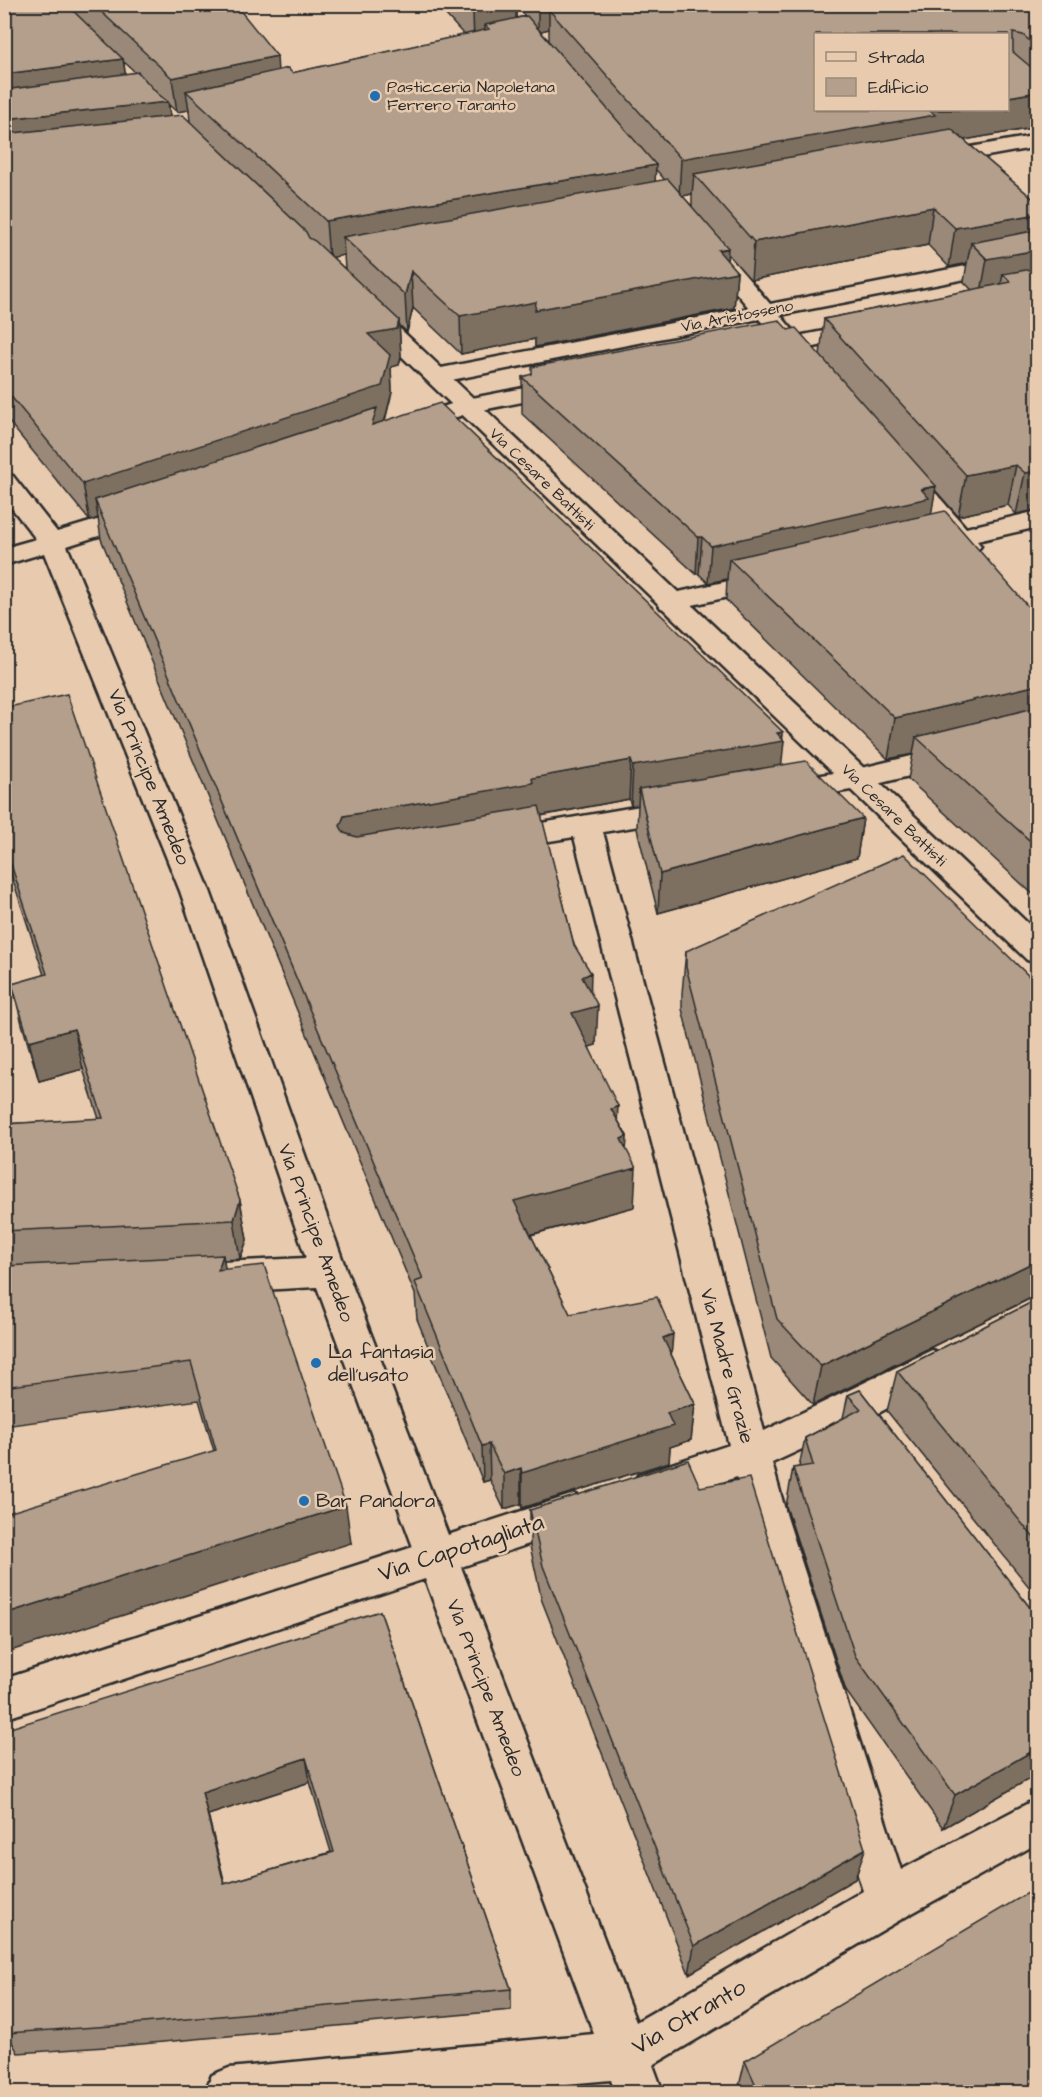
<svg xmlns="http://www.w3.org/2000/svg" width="1042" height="2097" font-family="'Architects Daughter',sans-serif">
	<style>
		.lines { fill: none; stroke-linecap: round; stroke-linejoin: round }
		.street-casing { stroke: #2b2b2b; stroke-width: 5 }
		.secondary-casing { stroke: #2b2b2b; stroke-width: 5 }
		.street { fill: #e8cbaf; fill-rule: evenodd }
		.secondary { fill: #e8cbaf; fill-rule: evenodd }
		.wall { fill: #9a8978; stroke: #2b2b2b; stroke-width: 1.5; fill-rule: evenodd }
		.shaded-wall { fill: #7d6f61; stroke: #2b2b2b; stroke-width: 1.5 }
		.building { fill: #b39f8b; stroke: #2b2b2b; stroke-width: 1.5; fill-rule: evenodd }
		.poi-dot { fill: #1f6fb2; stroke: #e8cbaf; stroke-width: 2 }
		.labels { text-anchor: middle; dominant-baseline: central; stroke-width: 5; stroke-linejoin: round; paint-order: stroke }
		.far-poi-label { font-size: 16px; fill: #2b2b2b; stroke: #e8cbaf; text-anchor: start }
		.far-street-label { font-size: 16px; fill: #2b2b2b; stroke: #e8cbaf }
		.street-label { font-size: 20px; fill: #2b2b2b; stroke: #e8cbaf }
		.poi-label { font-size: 20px; fill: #2b2b2b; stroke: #e8cbaf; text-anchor: start }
		.near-street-label { font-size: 24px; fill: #2b2b2b; stroke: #e8cbaf }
	</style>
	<rect width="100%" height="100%" fill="#e8cbaf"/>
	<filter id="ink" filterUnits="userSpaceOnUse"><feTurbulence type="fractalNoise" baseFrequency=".0167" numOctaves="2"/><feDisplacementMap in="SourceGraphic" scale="12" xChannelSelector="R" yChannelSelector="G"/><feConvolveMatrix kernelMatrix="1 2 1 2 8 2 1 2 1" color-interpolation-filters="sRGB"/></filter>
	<g filter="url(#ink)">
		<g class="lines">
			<g class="street-casing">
				<path id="street" d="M1038,135V147L932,166L925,164L922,160L925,156L932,154Z
					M707,239L715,240L770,304L1038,252V265L780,315L798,336L865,323L873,325L876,330L873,335L809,348L815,356L811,361C799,364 795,361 787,352L763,357L755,355L751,350L755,345L777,340L759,319L436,383L428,381L424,376L428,371L436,369L749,308L696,245L699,240Z
					M565,380L573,382L577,387L573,392L472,412L408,433L399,431L396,426L399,421L467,399Z
					M904,465L913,467L966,528L1038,511V527L977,541L981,546L977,551C967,554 961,554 954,546L943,549L934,546L930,541L934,536L943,533L892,472L895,467Z
					M4,474L13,476L57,532L143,506L152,509L156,514L152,519L67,546L210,891L347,1272L448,1535L574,1494L588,1500L594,1512L588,1524L461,1567L636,2022L863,1891L747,1517L737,1477L652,1504L638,1499L632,1487L638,1475L729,1445L574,837L501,849L490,846L486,839L490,832L681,799L691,802L696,809L691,816L681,819L603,832L764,1431L932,1350L945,1355L951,1366L945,1377L871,1417L772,1463L787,1517L901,1870L1038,1798V1843L905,1917L653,2065L663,2092H615L611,2080L477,2092H205L212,2075L229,2068L594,2034L425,1579L4,1719V1679L413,1547L317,1287L222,1292L209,1287L204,1277L209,1267L222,1262L306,1258L180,891L44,553L4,565V548L36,539L4,498Z
					M769,572L778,574L782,580L778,586L670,610L661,608L657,602L661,596Z
					M1038,726V744L857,789L785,801L775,798L770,791L775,784L785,781L857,769Z"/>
			</g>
			<g class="secondary-casing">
				<path id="secondary" d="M369,305L377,307L1038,933V963L1027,960L361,317L358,312L361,307Z"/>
			</g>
			<use href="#street" class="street"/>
			<use href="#secondary" class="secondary"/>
		</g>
		<path class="wall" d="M4,4H235L278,71L292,73L464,35L436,4H1038V127L964,140L1038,203V537L1032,531L1036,510L1016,514L1008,505L958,516L935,490L931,514L1038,618V899L908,779L913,754L888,759L726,600L727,579L708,583L699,574H696L522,414V377L788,330L820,355L824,319L972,290L964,282L967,263L949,267L928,245L751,280L728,254L727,261L737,272L734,308L535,347V339L461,354L413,308L407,332L399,325L401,357L399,365L391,367L392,392L385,421L783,732L781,765L863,818L857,858L658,913L637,829L638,805L631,806L629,799L541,816L574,945L591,993L596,1045L589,1047L617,1119L627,1136L626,1149L634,1207L531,1235L570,1314L671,1354L695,1404L691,1440L670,1447L669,1462L522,1508L521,1504L504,1509L490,1480L483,1482L417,1319L415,1294L101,539L98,518L90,521L4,416ZM516,6L525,16L516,18ZM549,29V41L540,31ZM124,62L132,69L135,73L125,74ZM169,105L177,112L189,110L190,122L170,117ZM655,169L658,172L665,180L655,182ZM692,194V206L682,196ZM344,255L345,269L332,257Z
			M4,708L240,1200L247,1240L240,1259L223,1260L225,1269L351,1543L214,1451L199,1400L4,1426V1124L99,1119L83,1069L39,1081L22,1024L12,984L44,975L4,853Z
			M686,951L1038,985V1295L813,1405L771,1358L682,1009V993Z
			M1038,1299V1598L887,1411L897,1371Z
			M860,1390L1035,1614L1038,1615V1774L943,1828L846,1691L786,1506L793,1468L799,1467L805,1438L843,1418L848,1395Z
			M530,1510L865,1849L855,1879L689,1974L542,1601L530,1546Z
			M380,1611L511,1989V2010L120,2046L18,2053L7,2033ZM310,1782L331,1852L225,1884L208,1815Z
			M745,2061L1038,2092H741L739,2086Z"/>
		<path class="shaded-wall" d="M500,4H516V37L485,25V43L474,46L473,10Z
			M538,4H658L549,10V29L538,32Z
			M277,56L279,89L186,91L189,110L177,112L172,78Z
			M123,59L128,92L4,109V74Z
			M1038,92V127L930,146L694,174L692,194L679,197L681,159L932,110H1008V97Z
			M168,102L173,136L4,154V119Z
			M656,165L654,200L343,237L344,255L329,258L326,221Z
			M933,207L928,245L751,280L754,242Z
			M1038,214V288L1011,282L1003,274L999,294L980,298L987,259L971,243L967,263L949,267L955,228Z
			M728,248L726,274L737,272L734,308L535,347V339L461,354L460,316Z
			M411,271L413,308L407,332L405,295Z
			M399,320L401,357L399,365L391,367L392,392L384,423L95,500L98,518L90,521L83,484L368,334Z
			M1016,465L1008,505L958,516L966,475Z
			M1038,471V504L1036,510L1016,514L1025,473Z
			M936,486L930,522L729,559L727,579L708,583L711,546Z
			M698,537H702L699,574H696Z
			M1038,685V725L916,737L913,754L888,759L895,718Z
			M783,732L782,741H784L780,780L639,789L638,805L631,806L633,766Z
			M631,760L629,799L533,817L343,865L340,826L344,816L532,778Z
			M863,818L857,858L658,913L660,874Z
			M591,973L590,1008L598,1006L596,1045L571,1052L572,1013L582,977Z
			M74,1029L83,1069L39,1081L29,1041Z
			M618,1106L616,1145L611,1109Z
			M627,1136L625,1171L636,1168L634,1207L514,1239V1201L621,1139Z
			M240,1200L247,1240L240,1259L234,1220Z
			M223,1255L229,1294L218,1270Z
			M1038,1260L1037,1295L813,1405L821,1366Z
			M673,1334L670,1371L663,1338Z
			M695,1404L691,1440L670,1447L669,1462L522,1508V1473L667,1413Z
			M489,1444L490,1480L483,1482L482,1446Z
			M521,1468V1504L504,1509V1474Z
			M346,1506L351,1543L4,1653V1614Z
			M1038,1748V1774L943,1828L955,1795Z
			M306,1758L310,1782L208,1815L230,1906L202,1792Z
			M865,1849L855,1879L689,1974L694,1946Z"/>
		<path class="building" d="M4,4H66L123,59L4,74Z
			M93,4H235L277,56L172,78Z
			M468,4H500L473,10Z
			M573,4H1038V48L1023,35L1013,33V52L1038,73V92L1008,97V34H816V110H932H929L935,115L681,159L549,10Z
			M527,16L656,165L326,221L186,91L288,68L292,73L489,29L485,25Z
			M138,72L157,93L168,102L4,119V90Z
			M183,115L306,232L309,238L315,241L399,320L397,329L368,334L390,355L382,386L83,484L4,388V134Z
			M951,129L1038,203V214L955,228L933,207L754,242L694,174Z
			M668,179L728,248L718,250L737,272L535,310L536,302L460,316L411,271L405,295L343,237Z
			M1038,230V250L987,259L971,243Z
			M1038,268V471L1025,473L1016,465L966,475L824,319L1011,282L1003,274Z
			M779,320L788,330L796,328L936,486L921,489L929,498L711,546L702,537H698L522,377L532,374V367Z
			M440,403L783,732L777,733L784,741L633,766L631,760L532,778L533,783L344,816L340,826L344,833L357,837L539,806L574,945L591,973L582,977L598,1006L572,1013L618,1106L611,1109L627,1136L621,1139L636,1168L514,1201L570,1314L657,1297L673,1334L663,1338L695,1404L667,1413L673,1426L522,1473L521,1468L504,1474L489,1444L482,1446L415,1282L423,1279L95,500L377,408L372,425Z
			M945,511L1038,618V685L895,718L729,559Z
			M67,694L240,1200L234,1220L4,1231V1124L103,1118L74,1029L29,1041L12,984L47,974L4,843V708Z
			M1038,707V848L916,737Z
			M806,761L863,818L660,874L639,789Z
			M904,854L1038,985V1260L821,1366L777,1319L686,967V951Z
			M223,1255L218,1270L264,1265L346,1506L4,1614V1514L216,1450L191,1362L4,1387V1266Z
			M1038,1299V1543L897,1371Z
			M860,1390L1035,1614L1038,1615V1748L955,1795L855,1656L793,1468L813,1465L805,1438L861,1409L848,1395Z
			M688,1460L700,1487L749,1478L865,1849L694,1946L543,1566L530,1510Z
			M380,1611L511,1989L111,2026L7,2033L4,2022V1730ZM306,1758L334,1852L224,1884L202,1792Z
			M1038,1887V2092H759L745,2061Z"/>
	</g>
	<g class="poi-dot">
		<circle cx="375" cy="96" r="6"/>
		<circle cx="316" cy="1363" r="6"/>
		<circle cx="304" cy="1501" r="6"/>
	</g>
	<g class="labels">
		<g class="far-poi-label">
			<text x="387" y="87">Pasticceria Napoletana<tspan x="387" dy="18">Ferrero Taranto</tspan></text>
		</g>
		<g class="far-street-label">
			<text transform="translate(737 316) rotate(-11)">Via Aristosseno</text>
			<text transform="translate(542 479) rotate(44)">Via Cesare Battisti</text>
			<text transform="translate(894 815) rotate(44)">Via Cesare Battisti</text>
		</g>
		<g class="street-label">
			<text transform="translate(149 777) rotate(68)">Via Principe Amedeo</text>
			<text transform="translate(316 1233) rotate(70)">Via Principe Amedeo</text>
			<text transform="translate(727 1366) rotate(75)">Via Madre Grazie</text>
			<text transform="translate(486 1688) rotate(69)">Via Principe Amedeo</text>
		</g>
		<g class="poi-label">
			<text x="328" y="1352">La fantasia<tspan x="328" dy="23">dell'usato</tspan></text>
			<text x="316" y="1501">Bar Pandora</text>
		</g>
		<g class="near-street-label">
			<text transform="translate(461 1548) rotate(-18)">Via Capotagliata</text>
			<text transform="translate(689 2017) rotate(-30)">Via Otranto</text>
		</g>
	</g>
	<rect width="1042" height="2097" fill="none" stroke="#e8cbaf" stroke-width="24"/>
	<rect x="12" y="12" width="1018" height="2073" fill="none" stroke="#2b2b2b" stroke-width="2" filter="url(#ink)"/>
	<rect x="814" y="33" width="195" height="78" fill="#e8cbaf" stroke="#9c8b7a" stroke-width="1.5"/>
	<rect x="826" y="52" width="30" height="9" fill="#e8cbaf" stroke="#9c8b7a" stroke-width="1.5"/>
	<text x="868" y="63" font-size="18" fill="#2b2b2b">Strada</text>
	<rect x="826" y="78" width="30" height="18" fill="#b39f8b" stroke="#9c8b7a" stroke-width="1.5"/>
	<text x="868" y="93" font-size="18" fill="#2b2b2b">Edificio</text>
</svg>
